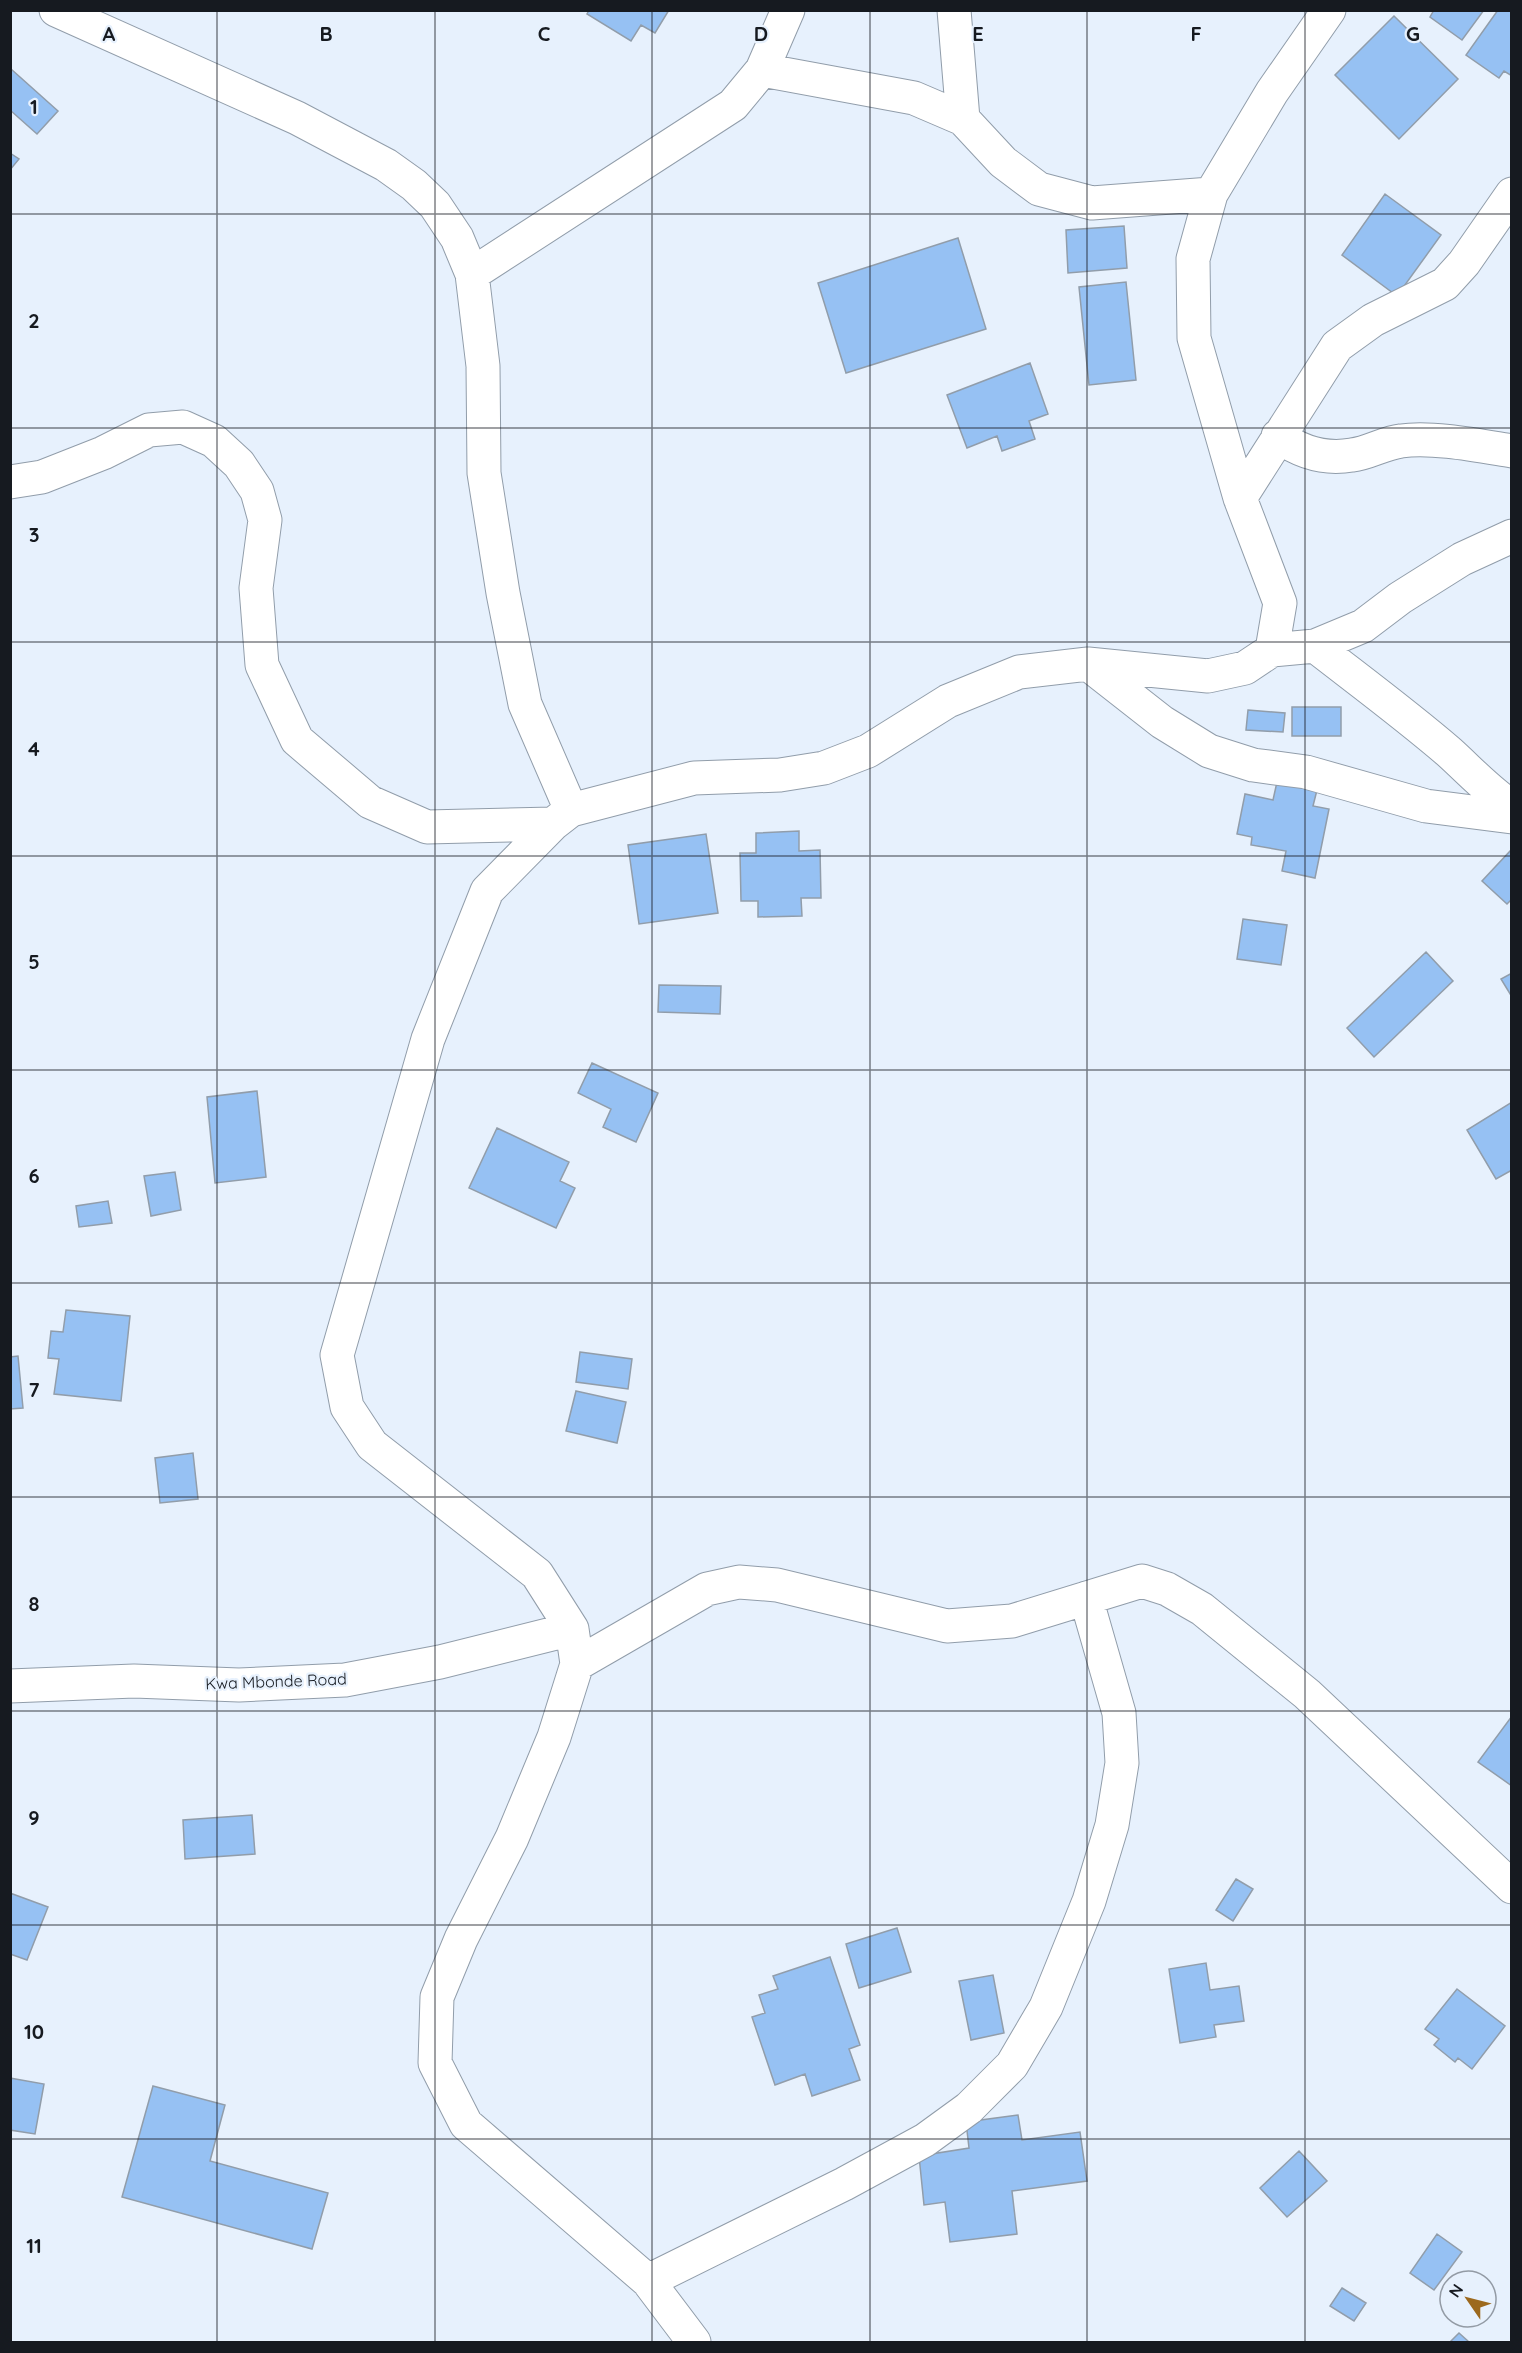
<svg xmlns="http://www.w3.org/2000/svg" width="1522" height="2353" font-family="Quicksand,sans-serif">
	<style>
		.building { fill: #96c1f3; stroke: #919daa; stroke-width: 1.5 }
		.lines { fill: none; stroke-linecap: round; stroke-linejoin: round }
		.minor-casing { stroke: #919daa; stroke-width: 35 }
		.minor { stroke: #fff; stroke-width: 33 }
		.grid { fill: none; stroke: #161a20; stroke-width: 1.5; stroke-opacity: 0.55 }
		.labels { text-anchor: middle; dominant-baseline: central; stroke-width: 4.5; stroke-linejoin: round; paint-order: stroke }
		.street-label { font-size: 16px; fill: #161a20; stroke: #e7f1fd }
		.grid-label { font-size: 20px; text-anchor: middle; font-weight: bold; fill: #161a20; stroke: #e7f1fd; stroke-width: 4.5; stroke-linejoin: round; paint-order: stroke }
	</style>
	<rect width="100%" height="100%" fill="#e7f1fd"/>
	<path class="building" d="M589,10H669L655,33L641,25L631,41L587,14Z
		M1434,10H1484L1462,40L1430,17Z
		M1498,10H1512V76L1504,71L1499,78L1466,55Z
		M1394,16L1458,79L1399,139L1335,75Z
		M11,69L58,111L37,134L10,110Z
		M10,153L19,159L10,170Z
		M1385,194L1441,235L1397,296L1342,255Z
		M1124,226L1127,268L1068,273L1066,230Z
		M958,238L986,329L846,373L818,283Z
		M1126,282L1136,380L1089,385L1079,287Z
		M1030,363L1048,414L1029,421L1035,439L1002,451L997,436L967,448L947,395Z
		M1292,707H1341V736H1292Z
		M1248,710L1285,713L1283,732L1246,730Z
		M1277,782L1317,790L1313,806L1329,809L1315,878L1282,871L1286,851L1251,845L1252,837L1237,834L1245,794L1273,800Z
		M799,831V851L820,850L821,898H801L802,916L758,917V901H741L740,853H756V833Z
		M706,834L718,913L639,924L628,845Z
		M1512,849V899L1507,904L1482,881Z
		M1243,919L1287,925L1281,965L1237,959Z
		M1426,952L1453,981L1374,1057L1347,1028Z
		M1512,973V997L1501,979Z
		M659,985L721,986L720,1014L658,1012Z
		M592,1063L658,1093L636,1142L603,1127L611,1109L578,1093Z
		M257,1091L266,1177L215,1183L207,1097Z
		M1512,1102V1170L1496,1179L1467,1130Z
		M497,1128L569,1162L560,1181L575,1188L556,1228L469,1188Z
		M175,1172L181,1210L151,1216L144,1176Z
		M108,1201L112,1223L79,1227L76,1206Z
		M66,1310L130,1316L121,1401L54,1394L59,1359L48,1358L51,1331L63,1332Z
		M580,1352L632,1359L628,1389L576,1382Z
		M18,1356L23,1408L10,1409V1357Z
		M576,1391L626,1402L617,1443L566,1431Z
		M193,1453L198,1499L160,1503L155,1458Z
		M1512,1716V1786L1478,1762Z
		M252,1815L255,1854L185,1859L183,1820Z
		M1236,1879L1253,1889L1233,1921L1216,1910Z
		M10,1893L48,1907L27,1960L10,1954Z
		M897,1928L911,1972L859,1988L846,1944Z
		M830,1957L860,2045L849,2049L860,2080L812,2096L805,2074L775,2085L752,2017L765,2013L759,1995L778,1989L773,1976Z
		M1206,1963L1210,1990L1239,1986L1244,2021L1214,2025L1216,2037L1180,2043L1169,1969Z
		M993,1975L1004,2033L971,2040L959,1981Z
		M1457,1989L1505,2026L1472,2069L1458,2058L1455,2062L1434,2045L1439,2039L1425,2029Z
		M10,2078L44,2084L35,2134L10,2130Z
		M153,2086L225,2105L210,2161L328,2193L312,2249L122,2197Z
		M1018,2115L1022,2140L1080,2132L1087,2181L1012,2191L1017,2234L950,2242L945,2202L924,2205L919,2156L969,2148L966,2122Z
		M1299,2151L1327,2181L1287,2217L1260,2188Z
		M1437,2234L1462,2252L1434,2290L1410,2273Z
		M1342,2288L1366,2303L1354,2321L1330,2306Z
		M1459,2333L1469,2342H1450Z"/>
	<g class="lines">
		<g class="minor-casing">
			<path id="minor" d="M56,10L297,118L386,165L414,185L435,205L457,238L472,274L483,366L484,473L503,593L525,704L571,810
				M954,10L963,119
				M762,70L914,98L963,119L1003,162L1039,189L1092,203L1211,194
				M472,274L733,105L762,70L788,10
				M1278,436C1300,452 1324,460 1352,455C1369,453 1384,443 1401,441C1431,436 1481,446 1512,451
				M10,482L42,477L103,453L149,430L183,427L214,441L239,464L257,491L265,520L256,588L262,665L297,740L370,802L427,827L553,824
				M1240,498L1337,346L1373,320L1445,284L1464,263L1512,194
				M1315,646C1360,681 1406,715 1449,752C1470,771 1488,791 1512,807
				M1272,650L1315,646L1363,626L1400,598L1462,559L1512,536
				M1088,664L1162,722L1209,751L1253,765L1306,772L1426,806L1512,817
				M577,1664L707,1589L739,1582L777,1585L947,1626L1012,1621L1142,1581L1167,1589L1202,1609L1307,1694L1512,1887
				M10,1686L134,1681L239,1685L345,1680L440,1662L572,1629
				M648,2281L844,2184L925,2140L969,2108L1012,2065L1046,2007L1089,1901L1112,1825L1122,1763L1119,1713L1086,1598
				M694,2342L648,2281L466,2124L435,2063L437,1997L461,1939L512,1838L554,1737L577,1664L572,1629L537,1574L372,1445L347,1407L337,1355L428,1039L487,891L553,824L571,810L694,778L780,775L824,768L868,751L948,701L1019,672L1088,664L1208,676L1245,668L1272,650L1280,603L1240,498L1194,338L1193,259L1211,194L1272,92L1329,10"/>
		</g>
		<use href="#minor" class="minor"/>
	</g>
	<path class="grid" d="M217,10V2342M435,10V2342M652,10V2342M870,10V2342M1087,10V2342M1305,10V2342M10,214H1512M10,428H1512M10,642H1512M10,856H1512M10,1070H1512M10,1283H1512M10,1497H1512M10,1711H1512M10,1925H1512M10,2139H1512"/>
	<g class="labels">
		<g class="street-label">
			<text transform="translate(276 1681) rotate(-2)">Kwa Mbonde Road</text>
		</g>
	</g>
	<g class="grid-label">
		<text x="109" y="41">A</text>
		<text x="326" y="41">B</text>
		<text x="544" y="41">C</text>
		<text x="761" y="41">D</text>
		<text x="978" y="41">E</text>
		<text x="1196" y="41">F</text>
		<text x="1413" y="41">G</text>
		<text x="34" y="114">1</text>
		<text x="34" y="328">2</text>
		<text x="34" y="542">3</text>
		<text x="34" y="756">4</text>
		<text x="34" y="969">5</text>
		<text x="34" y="1183">6</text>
		<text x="34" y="1397">7</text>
		<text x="34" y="1611">8</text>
		<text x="34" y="1825">9</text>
		<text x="34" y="2039">10</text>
		<text x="34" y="2253">11</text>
	</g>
	<rect width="1522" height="2353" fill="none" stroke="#161a20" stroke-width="24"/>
	<g transform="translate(1468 2299) rotate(305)"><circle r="28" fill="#e7f1fd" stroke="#939ba5" stroke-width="1.5"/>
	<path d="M0-4.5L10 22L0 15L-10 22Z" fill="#9c691e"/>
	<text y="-9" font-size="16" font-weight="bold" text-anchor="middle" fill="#161a20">N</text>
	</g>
</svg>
